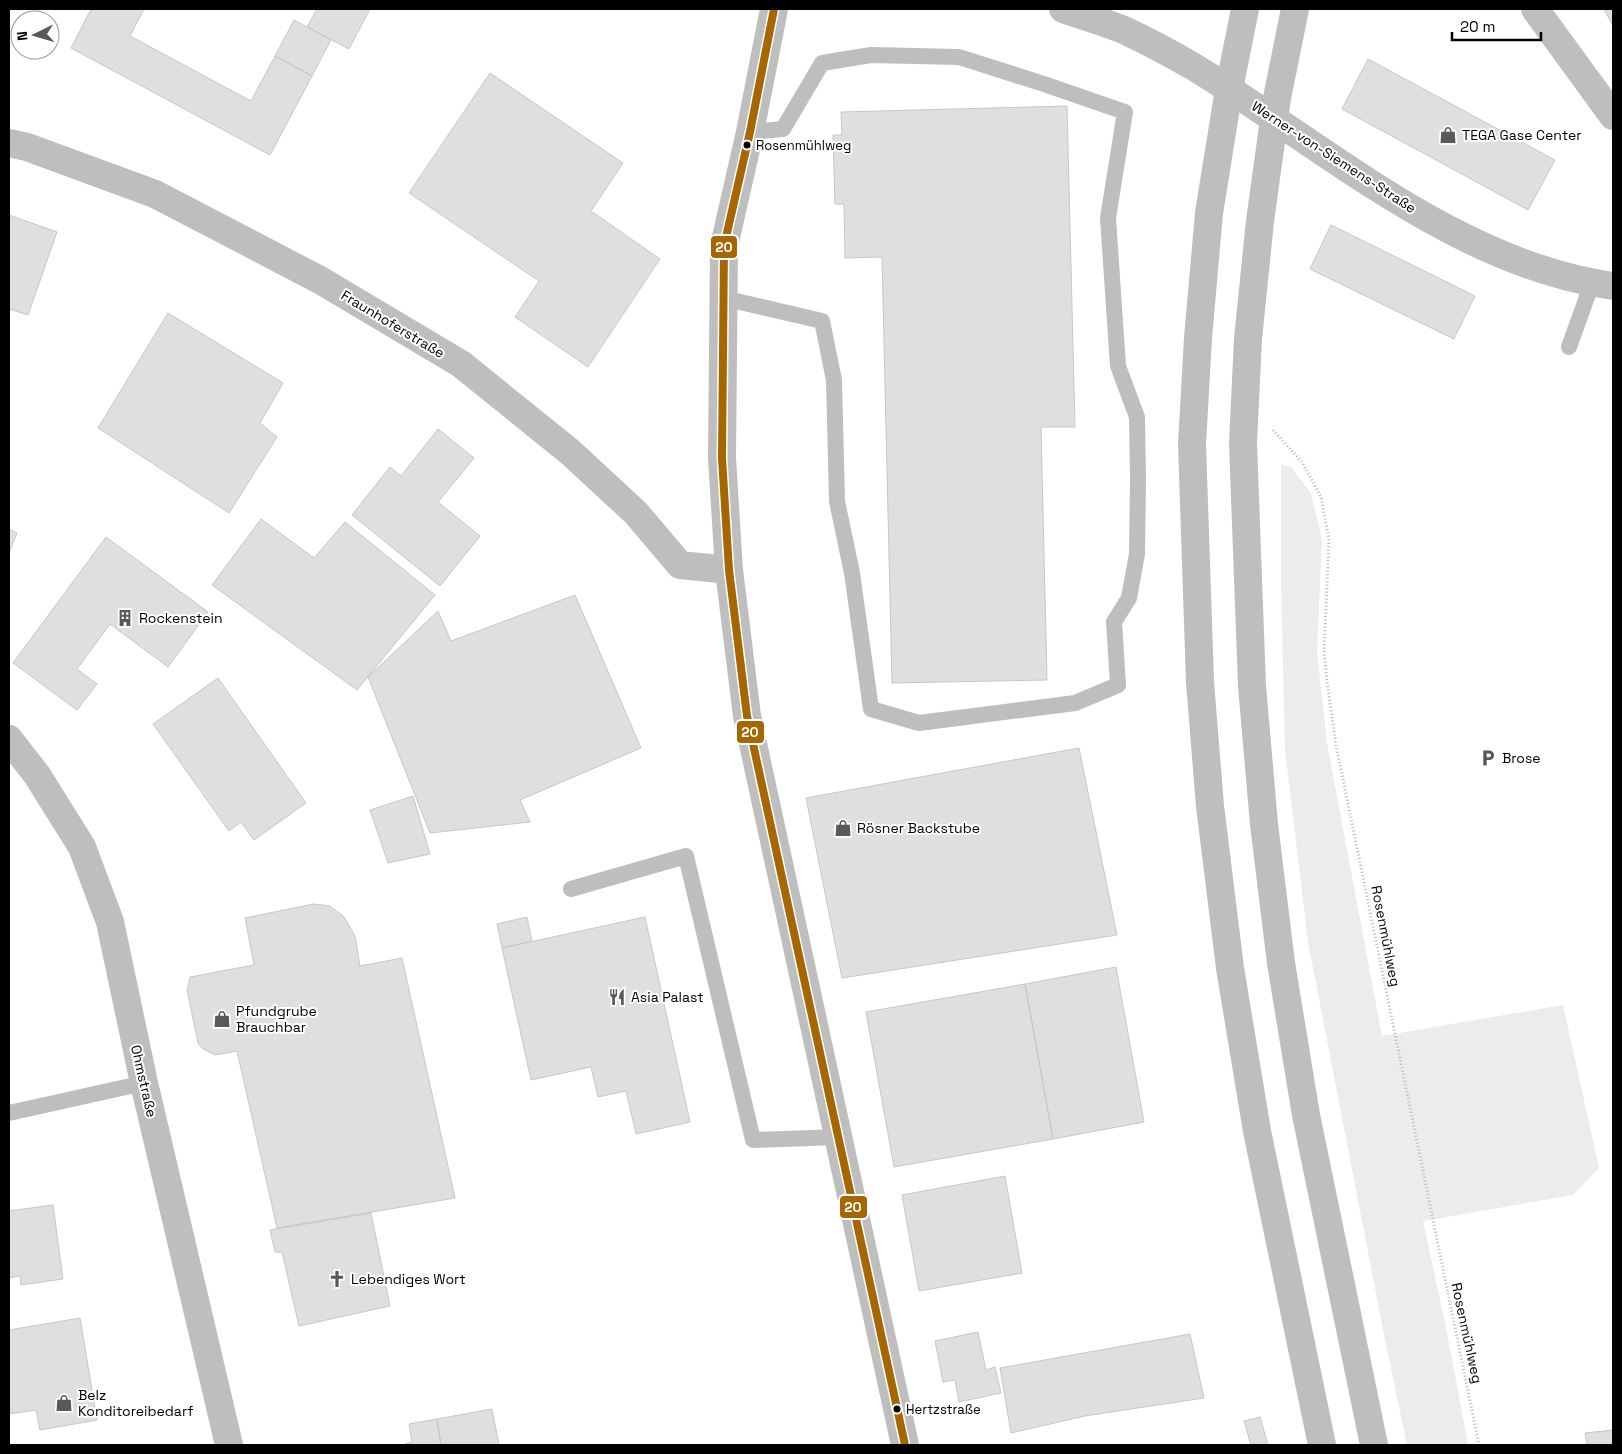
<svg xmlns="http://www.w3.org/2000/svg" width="1622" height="1454" font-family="'Space Grotesk',sans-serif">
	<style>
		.green { fill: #ececec }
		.building { fill: #dfdfdf; stroke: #c7c7c7 }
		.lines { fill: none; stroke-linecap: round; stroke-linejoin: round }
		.path { stroke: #b9b9b9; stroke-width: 3; stroke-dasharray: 1 2.5; stroke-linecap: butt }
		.service { stroke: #bebebe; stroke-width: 16 }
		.minor { stroke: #bebebe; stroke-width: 28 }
		.tertiary { stroke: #bebebe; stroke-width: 28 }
		.trunk { stroke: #bebebe; stroke-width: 28 }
		.bus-1-casing { stroke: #fff; stroke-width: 11 }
		.bus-1 { stroke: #a76700; stroke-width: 8 }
		.bus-dot { fill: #000; stroke: #fff; stroke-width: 2 }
		.labels { text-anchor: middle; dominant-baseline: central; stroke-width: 4; stroke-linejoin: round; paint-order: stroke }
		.bus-label { font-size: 13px; fill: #000; stroke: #fff; text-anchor: start }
		.poi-label { font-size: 14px; fill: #000; stroke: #fff; text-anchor: start }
		.street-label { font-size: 14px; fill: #000; stroke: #fff }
		.line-badge { stroke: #fff; stroke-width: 2 }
		.badge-label { font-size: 14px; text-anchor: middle; font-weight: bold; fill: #fff }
	</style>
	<rect width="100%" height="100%" fill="#fff"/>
	<path class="green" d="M1281,464L1291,467L1311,493L1322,540L1317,652L1327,743L1382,1036L1563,1005L1599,1168L1573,1195L1423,1221L1446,1327L1468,1445H1407L1385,1340L1308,942L1285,750L1281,582Z"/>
	<path class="building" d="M91,9H144L130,36L251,101L275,56L312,76L270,155L71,48Z
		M317,9H370L349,49L307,27Z
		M1604,9H1613V26Z
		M294,20L331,40L312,76L275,56Z
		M1368,59L1555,160L1528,210L1342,109Z
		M490,73L623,163L591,211L660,259L588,367L515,317L539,281L409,193Z
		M1067,106L1075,427H1041L1047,680L892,683L882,257L845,258L844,204H835L833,135H842L841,112Z
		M9,215L57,232L28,315L9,309Z
		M1331,225L1475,296L1454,339L1310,269Z
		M168,313L283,383L260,423L277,437L229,513L98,428Z
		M438,429L474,458L438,502L480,536L440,586L352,515L390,467L401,476Z
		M261,519L314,558L345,522L435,595L357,690L212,585Z
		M9,529L17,533L9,553Z
		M106,537L208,612L168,667L110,624L77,669L97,684L77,710L13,663Z
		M575,595L641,748L520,800L530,822L430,833L368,677L438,611L451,641Z
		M218,678L306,803L254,840L241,822L229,831L153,724Z
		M1079,748L1117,935L842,978L806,798Z
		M413,796L430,854L388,863L370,810Z
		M313,904L330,906L344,917L355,936L360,966L402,958L455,1198L277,1228L237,1051L215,1055L203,1049L198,1043L187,990L190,977L254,965L245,918Z
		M527,917L532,941L502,948L497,924Z
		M645,917L690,1122L636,1134L626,1091L598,1097L591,1067L531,1080L502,948Z
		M1116,967L1144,1122L1053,1139L1025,984Z
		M1025,984L1053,1139L894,1167L866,1012Z
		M1005,1176L1022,1273L919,1291L902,1195Z
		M53,1205L63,1279L21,1285L20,1276L9,1278V1211Z
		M371,1213L390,1306L299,1326L282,1252H275L270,1230Z
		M80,1318L97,1420L40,1430L36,1410L9,1414V1330Z
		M978,1332L986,1370L995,1367L1001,1393L959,1402L955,1380L943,1382L935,1341Z
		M1190,1334L1204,1398L1085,1416L1011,1433L1000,1368Z
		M492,1409L499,1445H441L437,1419Z
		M1260,1417L1268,1445H1251L1244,1421Z
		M437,1419L441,1445H405V1444L412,1442L409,1424Z
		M1613,1430V1445H1587L1585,1433Z"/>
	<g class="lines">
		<path class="path" d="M1273,430L1302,462L1321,497L1329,539L1324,651L1327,682L1336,745L1479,1445"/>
		<path class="service" d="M723,298L822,321L834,380L837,501L852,573L871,709L919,723L1075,703L1118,685L1114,622L1129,598L1137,554L1138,479L1137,417L1118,366L1108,218L1125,112L1044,84L959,57L871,55L822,63L783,129L750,132
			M1569,347L1592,283
			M571,889L686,856L753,1140L838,1137
			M9,1113L144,1083"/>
		<path class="minor" d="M1535,9L1613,116
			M9,143L27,147L155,194L320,280L461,364L570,452L636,513L680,565L729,570
			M9,739L37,775L82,847L110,922L144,1083L229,1445"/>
		<path class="tertiary" d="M774,9L750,132L724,246L722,458L729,570L747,716L905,1445
			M1063,9C1083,16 1104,22 1124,30C1147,41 1172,54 1194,67C1326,147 1456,264 1613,286"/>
		<path class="trunk" d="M1245,9L1229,89L1209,213L1198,338L1192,444L1200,682L1210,806L1230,968L1257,1131L1322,1445
			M1295,9L1277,98L1260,221L1248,339L1243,443L1252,686L1264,824L1281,963L1306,1115L1374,1445"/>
		<g class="bus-1-casing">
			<path id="bus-1" d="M774,9L750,132L724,246L722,458L729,570L747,716L905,1445"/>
		</g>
		<use href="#bus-1" class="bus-1"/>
	</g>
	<defs>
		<g id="shop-bare" transform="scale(1.35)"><path d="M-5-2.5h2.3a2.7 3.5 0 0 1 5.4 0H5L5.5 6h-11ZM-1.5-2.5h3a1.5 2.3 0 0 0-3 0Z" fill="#595959" stroke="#fff" stroke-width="2.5" paint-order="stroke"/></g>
		<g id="building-bare" transform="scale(1.35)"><path d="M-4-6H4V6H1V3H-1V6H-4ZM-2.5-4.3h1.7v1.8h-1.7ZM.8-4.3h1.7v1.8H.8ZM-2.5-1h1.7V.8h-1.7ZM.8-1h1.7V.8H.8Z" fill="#595959" stroke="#fff" stroke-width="2.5" paint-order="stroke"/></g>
		<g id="parking-bare" transform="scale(1.35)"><path d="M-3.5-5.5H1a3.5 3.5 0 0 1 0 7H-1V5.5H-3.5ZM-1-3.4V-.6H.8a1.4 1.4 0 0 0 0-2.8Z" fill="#595959" stroke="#fff" stroke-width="2.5" paint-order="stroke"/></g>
		<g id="restaurant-bare" transform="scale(1.35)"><path d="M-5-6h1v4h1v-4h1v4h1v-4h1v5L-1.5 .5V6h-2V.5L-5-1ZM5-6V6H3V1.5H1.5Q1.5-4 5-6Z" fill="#595959" stroke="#fff" stroke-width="2.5" paint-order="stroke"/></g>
		<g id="church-bare" transform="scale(1.35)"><path d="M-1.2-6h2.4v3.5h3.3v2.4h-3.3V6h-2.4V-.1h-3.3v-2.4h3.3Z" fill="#595959" stroke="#fff" stroke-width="2.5" paint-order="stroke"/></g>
	</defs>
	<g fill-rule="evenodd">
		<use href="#shop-bare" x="1448" y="135"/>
		<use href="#building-bare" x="125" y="618"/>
		<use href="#parking-bare" x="1488" y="758"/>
		<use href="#shop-bare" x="843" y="828"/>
		<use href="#restaurant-bare" x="617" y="997"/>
		<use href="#shop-bare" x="222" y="1019"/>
		<use href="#church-bare" x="337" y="1279"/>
		<use href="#shop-bare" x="64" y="1403"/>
	</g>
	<g class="bus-dot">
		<circle cx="747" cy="145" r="4.5"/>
		<circle cx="897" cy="1409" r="4.5"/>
	</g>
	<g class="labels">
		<g class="bus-label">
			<text x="756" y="145">Rosenmühlweg</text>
			<text x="906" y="1409">Hertzstraße</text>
		</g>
		<g class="poi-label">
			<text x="1462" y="135">TEGA Gase Center</text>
			<text x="139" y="618">Rockenstein</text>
			<text x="1502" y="758">Brose</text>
			<text x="857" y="828">Rösner Backstube</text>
			<text x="631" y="997">Asia Palast</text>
			<text x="236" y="1011">Pfundgrube<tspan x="236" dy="16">Brauchbar</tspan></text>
			<text x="351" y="1279">Lebendiges Wort</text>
			<text x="78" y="1395">Belz<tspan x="78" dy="16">Konditoreibedarf</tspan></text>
		</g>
		<g class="street-label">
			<text transform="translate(1334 157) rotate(33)">Werner-von-Siemens-Straße</text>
			<text transform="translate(393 324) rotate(31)">Fraunhoferstraße</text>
			<text transform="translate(1386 936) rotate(79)">Rosenmühlweg</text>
			<text transform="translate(144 1081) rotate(77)">Ohmstraße</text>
			<text transform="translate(1467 1333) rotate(78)">Rosenmühlweg</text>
		</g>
	</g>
	<g class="line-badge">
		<rect x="710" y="235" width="28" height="24" rx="5" fill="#a76700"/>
		<rect x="736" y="720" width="29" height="24" rx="5" fill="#a76700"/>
		<rect x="839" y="1195" width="29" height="24" rx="5" fill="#a76700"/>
	</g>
	<g class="badge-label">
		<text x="724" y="252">20</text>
		<text x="750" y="737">20</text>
		<text x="853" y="1212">20</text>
	</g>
	<rect width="1622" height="1454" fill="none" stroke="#000000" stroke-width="20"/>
	<g transform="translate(35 35) rotate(265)"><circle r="24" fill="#ffffff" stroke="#999999"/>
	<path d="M0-4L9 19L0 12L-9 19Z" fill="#595959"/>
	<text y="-8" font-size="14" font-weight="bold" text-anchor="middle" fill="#000000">N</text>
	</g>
	<path d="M1452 32v8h89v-8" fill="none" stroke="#000000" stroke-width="2.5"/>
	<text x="1460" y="32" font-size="15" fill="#000000" stroke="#ffffff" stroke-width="4" paint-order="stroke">20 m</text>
</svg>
